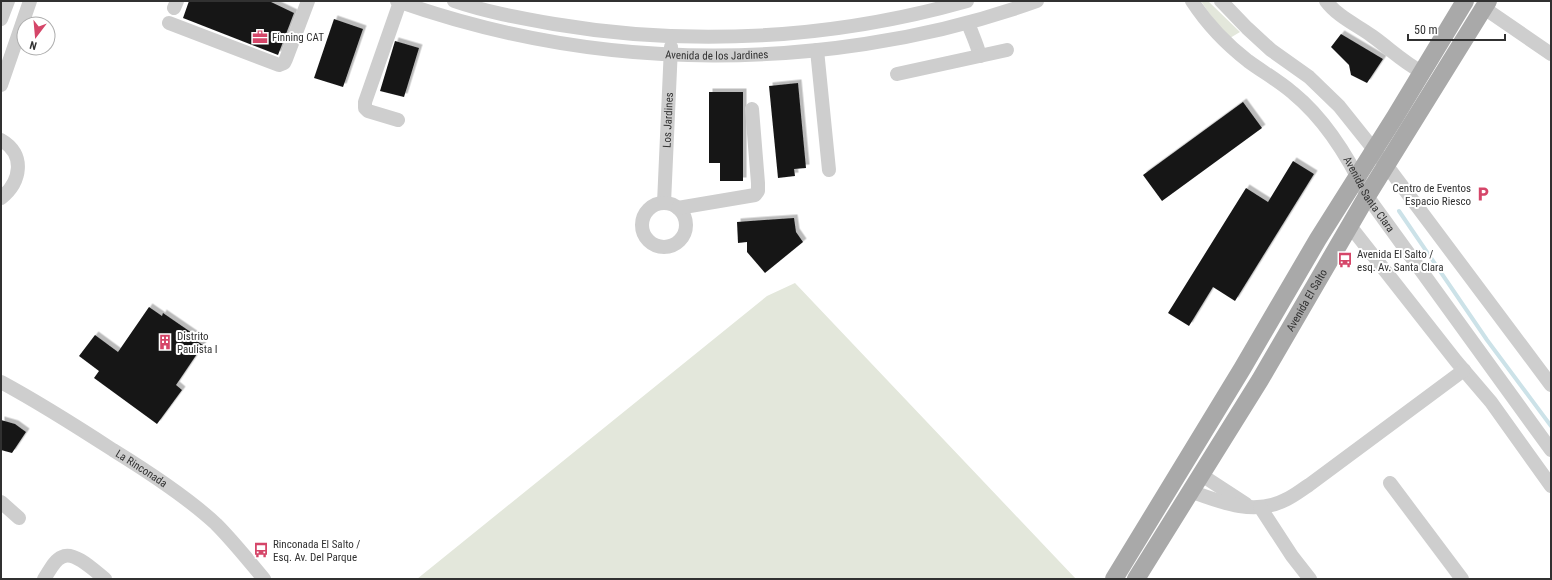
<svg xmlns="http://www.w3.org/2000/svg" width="1552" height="580" font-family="'Roboto Condensed',sans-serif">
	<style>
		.green { fill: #e3e7db }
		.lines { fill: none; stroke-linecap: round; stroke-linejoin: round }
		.stream { stroke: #cce2e8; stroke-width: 4 }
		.building { fill: #181818; filter: url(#shadow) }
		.minor { stroke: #cecece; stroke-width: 14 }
		.major { stroke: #a9a9a9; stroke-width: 18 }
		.labels { text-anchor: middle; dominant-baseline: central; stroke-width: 4; stroke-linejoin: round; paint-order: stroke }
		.poi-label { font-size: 11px; fill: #313131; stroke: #fff; text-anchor: start }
		.street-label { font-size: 11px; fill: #313131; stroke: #fff }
	</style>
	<defs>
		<filter id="shadow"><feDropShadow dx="3.5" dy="-3.5" stdDeviation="0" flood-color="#0004"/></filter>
	</defs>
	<rect width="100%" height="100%" fill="#fff"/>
	<path class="green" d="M1201,1H1208L1240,32L1230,38L1213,19Z
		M795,283L1076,579H417L767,296Z"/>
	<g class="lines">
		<path class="stream" d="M1399,211L1487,340L1551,426"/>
	</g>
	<path class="building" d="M189,1H269L294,13L278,55L183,18Z
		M334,19L363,29L343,87L314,78Z
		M1341,34L1383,59L1367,83L1351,75L1349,65L1331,47Z
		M395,41L419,48L404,97L380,91Z
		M798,83L806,168L794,169L795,176L778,178L769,86Z
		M709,92H743V181H720V163H709Z
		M1243,102L1262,128L1162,201L1143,175Z
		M1293,161L1314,174L1235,301L1213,287L1189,326L1168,313L1246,188L1268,202Z
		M794,218L796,232L803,242L765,273L747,252V242L738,243L737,222Z
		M149,307L162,316L163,313L195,335L192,338L203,345L176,385L182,390L157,424L94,378L99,371L79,356L95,335L118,352Z
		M1,420L15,424L26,432L12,453L1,450Z"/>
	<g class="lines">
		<g class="minor">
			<path id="s1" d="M397,1C550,55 706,68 865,44C924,35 981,21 1037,1"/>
			<path d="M454,1C486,12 520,18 554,24C691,47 833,39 967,1"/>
			<path id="s2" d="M1192,1C1207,24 1226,44 1248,61C1263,72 1279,81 1293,93C1326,120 1349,158 1367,196L1551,450"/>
			<path d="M1221,1L1247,28L1271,50L1309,77L1339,106L1387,166L1551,385"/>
			<path d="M1326,1C1338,17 1357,25 1372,36C1389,48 1404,63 1422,72"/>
			<path d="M174,8L177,1"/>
			<path d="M1484,8L1551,54"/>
			<path d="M1,19L8,1"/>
			<path d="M169,23L279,65L284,63L286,59L308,1"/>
			<path d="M968,23C972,34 977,44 980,56"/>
			<path d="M817,50L829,170"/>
			<path d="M897,74L1007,50"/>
			<path d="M1,85L30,1"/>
			<path d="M398,120L368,111L365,108V102L400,2"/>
			<path d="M1,140C26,154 21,182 1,198"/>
			<path id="s3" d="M664,203L671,47"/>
			<circle cx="664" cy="225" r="22"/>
			<path d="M678,208L755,195L758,191V183L752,109"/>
			<path d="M1350,226L1456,361L1491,402L1551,486"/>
			<path id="s4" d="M1,382C40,403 76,426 113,450C147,471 186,496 216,524C233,541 248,560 264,579"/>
			<path d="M1200,474L1246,504"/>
			<path d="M1390,483L1462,579"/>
			<path d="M1190,491C1220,502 1254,516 1285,500C1294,496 1301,490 1309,485L1464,370"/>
			<path d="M1,502L19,518"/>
			<path d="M1260,507L1292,556L1310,579"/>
			<path d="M44,579C49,572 54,560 62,557C74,550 96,572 105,579"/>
		</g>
		<g class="major">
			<path d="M1114,579L1242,369L1318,239L1395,117L1465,1"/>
			<path id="s5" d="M1136,579L1260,380L1367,196L1488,1"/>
		</g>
	</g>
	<defs>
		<g id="office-bare" transform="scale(1.2)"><path d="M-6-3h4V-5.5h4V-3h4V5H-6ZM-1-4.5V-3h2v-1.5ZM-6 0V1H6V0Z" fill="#d54669" stroke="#fff" stroke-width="2.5" paint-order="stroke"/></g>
		<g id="parking-bare" transform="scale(1.2)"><path d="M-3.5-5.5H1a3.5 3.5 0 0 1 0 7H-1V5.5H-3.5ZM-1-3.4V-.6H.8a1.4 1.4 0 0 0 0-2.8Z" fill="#d54669" stroke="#fff" stroke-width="2.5" paint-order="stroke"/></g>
		<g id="bus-bare" transform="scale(1.2)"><path d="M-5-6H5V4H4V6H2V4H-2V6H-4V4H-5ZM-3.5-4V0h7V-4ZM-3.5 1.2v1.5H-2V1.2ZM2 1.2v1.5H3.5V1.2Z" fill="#d54669" stroke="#fff" stroke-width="2.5" paint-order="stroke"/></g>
		<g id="building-bare" transform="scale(1.2)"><path d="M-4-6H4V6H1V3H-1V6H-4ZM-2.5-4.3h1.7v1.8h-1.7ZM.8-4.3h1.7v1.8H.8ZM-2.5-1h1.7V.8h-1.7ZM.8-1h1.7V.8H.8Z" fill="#d54669" stroke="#fff" stroke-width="2.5" paint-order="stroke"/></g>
	</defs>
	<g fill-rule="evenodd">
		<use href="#office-bare" x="260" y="37"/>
		<use href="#parking-bare" x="1483" y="194"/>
		<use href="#bus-bare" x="1345" y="260"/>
		<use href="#building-bare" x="165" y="342"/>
		<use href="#bus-bare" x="261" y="550"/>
	</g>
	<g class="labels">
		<g class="poi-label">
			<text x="272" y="37">Finning CAT</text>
			<text x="1471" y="188" text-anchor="end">Centro de Eventos<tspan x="1471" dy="13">Espacio Riesco</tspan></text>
			<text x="1357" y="254">Avenida El Salto /<tspan x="1357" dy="13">esq. Av. Santa Clara</tspan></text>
			<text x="177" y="336">Distrito<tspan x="177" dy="13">Paulista I</tspan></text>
			<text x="273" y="544">Rinconada El Salto /<tspan x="273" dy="13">Esq. Av. Del Parque</tspan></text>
		</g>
		<g class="street-label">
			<text stroke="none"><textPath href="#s1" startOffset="326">Avenida de los Jardines</textPath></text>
			<text stroke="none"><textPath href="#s3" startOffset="83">Los Jardines</textPath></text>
			<text stroke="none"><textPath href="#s2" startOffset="265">Avenida Santa Clara</textPath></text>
			<text stroke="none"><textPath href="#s5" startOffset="327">Avenida El Salto</textPath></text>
			<text stroke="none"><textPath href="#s4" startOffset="165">La Rinconada</textPath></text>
		</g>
	</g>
	<rect width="1552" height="580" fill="none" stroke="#313131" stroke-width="4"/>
	<g transform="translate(36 36) rotate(196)"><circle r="19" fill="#ffffff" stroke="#adadad"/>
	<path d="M0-3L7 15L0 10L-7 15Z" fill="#d54669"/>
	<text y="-6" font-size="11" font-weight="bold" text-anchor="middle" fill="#313131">N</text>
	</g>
	<path d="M1408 34v6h97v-6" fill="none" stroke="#313131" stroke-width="2"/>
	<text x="1414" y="34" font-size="12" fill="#313131" stroke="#ffffff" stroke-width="3" paint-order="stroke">50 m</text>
</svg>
